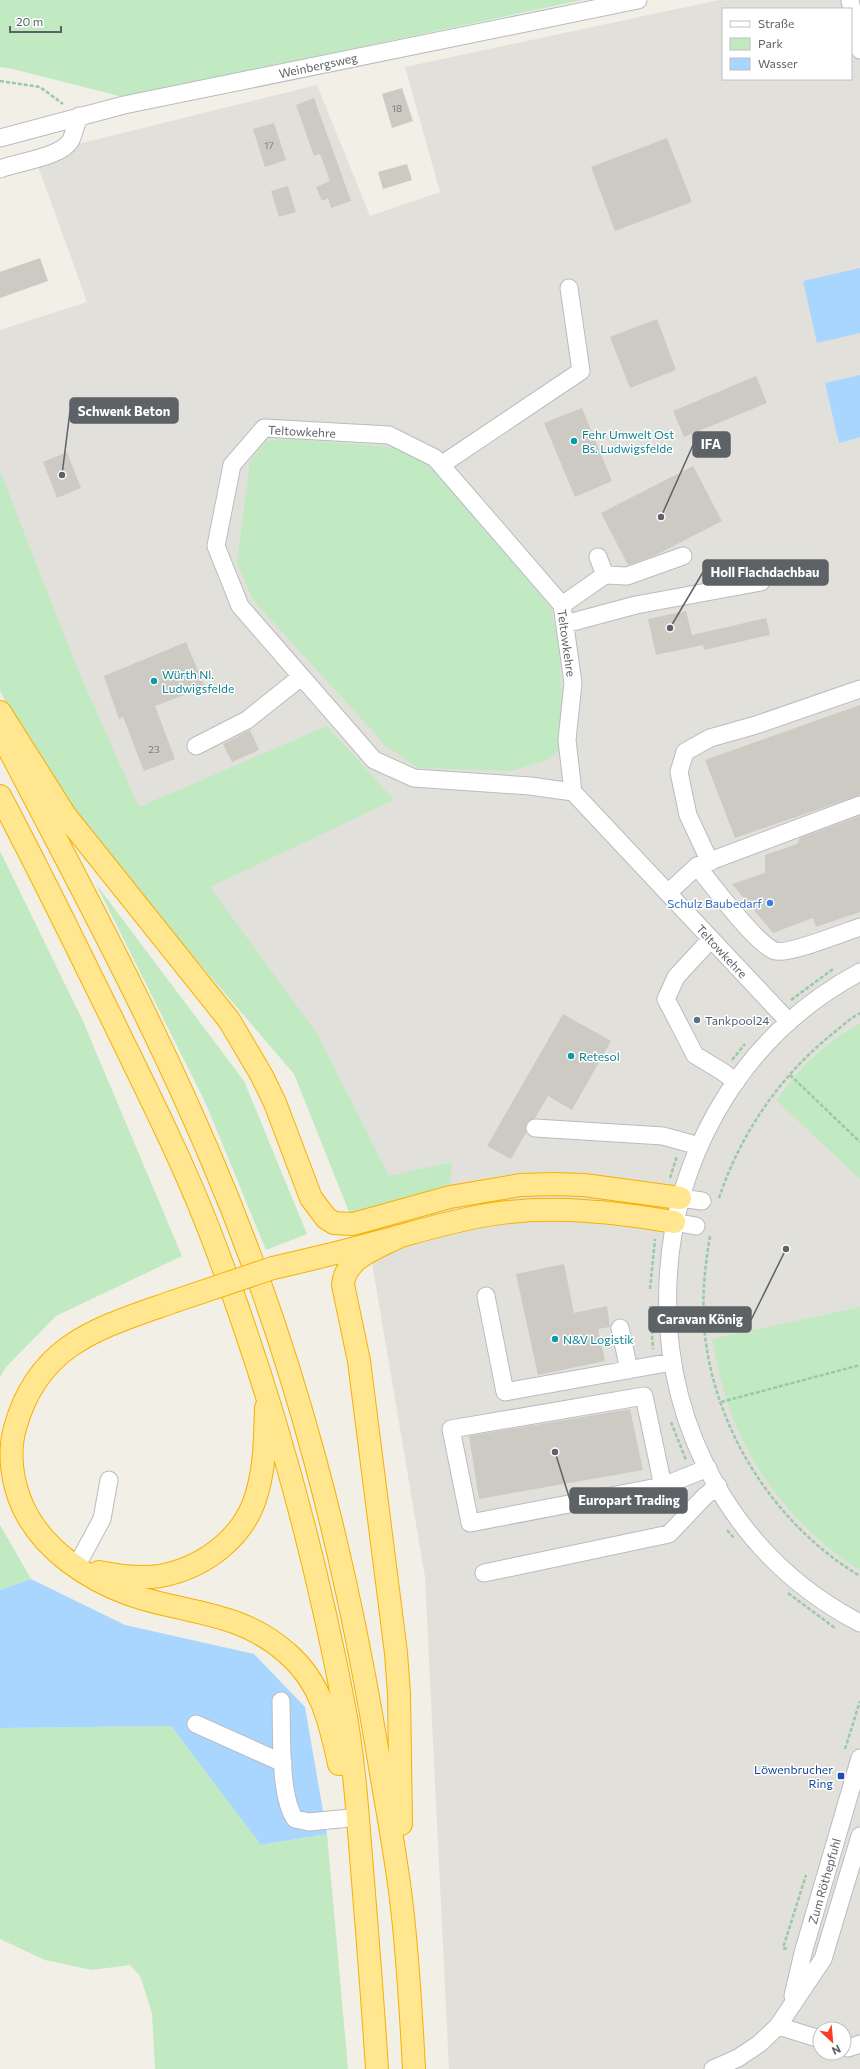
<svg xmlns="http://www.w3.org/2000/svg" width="860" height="2069" font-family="Commissioner,sans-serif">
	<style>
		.industrial { fill: #e2e0da; fill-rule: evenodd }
		.green { fill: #c1eac2 }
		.water { fill: #a8d6ff }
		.building { fill: #cccac3 }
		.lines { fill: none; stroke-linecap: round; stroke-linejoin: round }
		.minor-casing { stroke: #b8bcc0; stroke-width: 19 }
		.highway-casing { stroke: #f7b100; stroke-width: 24 }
		.path { stroke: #98c9a8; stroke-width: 2.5; stroke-dasharray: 4 2; stroke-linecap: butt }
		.minor { stroke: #fff; stroke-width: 17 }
		.highway { stroke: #ffe68f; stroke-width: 22 }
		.highway-bridge-casing { stroke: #f7b100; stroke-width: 24; stroke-linecap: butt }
		.highway-bridge { stroke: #ffe68f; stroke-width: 22 }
		.culture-dot { fill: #0f9aa8; stroke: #fff; stroke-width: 1.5 }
		.shop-dot { fill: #3f7fe0; stroke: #fff; stroke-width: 1.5 }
		.service-dot { fill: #5c6f8a; stroke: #fff; stroke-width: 1.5 }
		.transit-dot { fill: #1a4fb4; stroke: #fff; stroke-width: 1.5 }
		.labels { text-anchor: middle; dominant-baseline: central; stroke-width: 3; stroke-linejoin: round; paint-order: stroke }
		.number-label { font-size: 10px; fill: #797c7e }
		.street-label { font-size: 12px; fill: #5d6267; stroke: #fff }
		.culture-label { font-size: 12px; fill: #0d838f; stroke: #fff; text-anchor: start }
		.shop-label { font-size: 12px; fill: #366cbe; stroke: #fff; text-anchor: end }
		.service-label { font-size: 12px; fill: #4e5e75; stroke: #fff; text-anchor: start }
		.transit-label { font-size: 12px; fill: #164399; stroke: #fff; text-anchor: end }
		.leader { fill: none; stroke: #5d6267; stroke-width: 1.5 }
		.callout-dot { fill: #5d6267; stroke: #fff; stroke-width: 1.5 }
		.callout { fill: #5d6267; stroke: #5d6267; stroke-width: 1.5 }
		.callout-label { font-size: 13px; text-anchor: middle; font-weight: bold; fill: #fff }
	</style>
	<rect width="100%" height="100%" fill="#f1efe6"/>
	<path class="industrial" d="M719,0H860V2069H449L425,1577L367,1233L307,1074L0,641V330L87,302L34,155L317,85L370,216L440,192L405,67ZM723,9H851V79H723ZM820,2029H844V2053H820Z"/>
	<path class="green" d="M0,0H583L123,97L9,68L0,67Z
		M286,439L393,447L422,459L444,482L551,608L559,646L563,721L559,750L550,759L511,771L418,768L387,747L253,600L237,562L250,462L265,441Z
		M0,471L78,670L139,807L327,726L394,800L210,887L318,1035L389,1176L452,1162L450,1184L351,1217L294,1074L109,858L29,747L0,691Z
		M0,851L82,1019L182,1256L56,1316L6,1367L0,1377Z
		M96,884L244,1081L307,1234L266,1250L206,1104Z
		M860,1023V1179L776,1100L805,1064L836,1038Z
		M860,1307V1570C804,1536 757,1479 733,1418C723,1393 717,1365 712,1339Z
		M0,1525L31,1579L0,1590Z
		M171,1726L261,1845L327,1834L348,2069H155L152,2013L140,1976L130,1965L92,1970L45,1960L0,1939V1728Z"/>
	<path class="water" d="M860,268V333L817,343L803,281Z
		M860,375V437L839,443L825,383Z
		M31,1579L125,1625L254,1654L305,1707L327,1834L261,1845L171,1726L0,1728V1590Z"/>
	<path class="building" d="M402,88L413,121L392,128L382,94Z
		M314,98L351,201L331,208L328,198L322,201L316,187L330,181L320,154L314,156L296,105Z
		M274,123L286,160L265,167L253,129Z
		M667,138L692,202L615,231L591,167Z
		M407,164L412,180L383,189L378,172Z
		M288,186L296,212L279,217L271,191Z
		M40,258L48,281L0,298V272Z
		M657,319L676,370L630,388L610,337Z
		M756,376L767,403L684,437L673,411Z
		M582,408L612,481L575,497L544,423Z
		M67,452L81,488L57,498L43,462Z
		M693,466L722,521L656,555L628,565L601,513Z
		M686,611L692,635L766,618L770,635L704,650L703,645L656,655L648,619Z
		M186,642L205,687L155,706L175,759L144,771L123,717L119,719L104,676Z
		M860,705V795L735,838L705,760Z
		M250,730L259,750L232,762L223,744Z
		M860,816V912L816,927L813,918L773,933L732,884L765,873V855L797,844L800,838Z
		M563,1014L611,1041L572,1110L548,1096L535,1118L526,1123V1133L511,1159L487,1146Z
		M564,1264L574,1313L607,1306L610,1327L598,1329L605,1361L538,1375L516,1274Z
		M630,1409L643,1470L479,1499L469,1436Z"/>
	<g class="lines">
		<g class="minor-casing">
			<path id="minor" d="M850,0L860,50
				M0,138L124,105L638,0
				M0,169C18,162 62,157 71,140C74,133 76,124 79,116
				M441,465L581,371L569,288
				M605,575L627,576L683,556
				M562,605L605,575L598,557
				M565,624L636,605L761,582
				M196,746L247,720L301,677
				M573,792L530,786L414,778L374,760L240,606L216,546L232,465L264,428L389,435L435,458L562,605L573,683L567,740L573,792L789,1022
				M710,862L688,815L679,772L685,752L710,738L756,725L860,689
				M697,866C712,885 756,944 775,951C788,955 845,932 860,927
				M668,893L697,866L860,805
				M711,939L676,977L666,999L695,1055L723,1072L736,1082
				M860,972C605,1109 602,1488 860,1623
				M535,1128L663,1136L699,1146
				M680,1198L702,1201
				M674,1222L696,1226
				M486,1296L505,1392L672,1362
				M620,1328L629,1370
				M663,1486L644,1396L451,1429L470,1523L663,1486L708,1468
				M76,1567L102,1519L109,1480
				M484,1573L669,1534L705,1496L718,1486
				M281,1701C282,1731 279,1796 295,1819L309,1822L350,1818
				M196,1724L283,1763
				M793,1996L803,1953L860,1758
				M778,2026L820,2039
				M844,2046L848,2048L860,2044
				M713,2069L738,2058L759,2044L778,2026L823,1959L860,1836"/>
		</g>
		<g class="highway-casing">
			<path id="highway" d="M0,712L65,815L229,1020L262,1076L275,1103L311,1198L326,1218L334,1223L353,1224L450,1197L521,1185L554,1184L584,1185L680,1198
				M0,732C73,872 149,1012 211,1158C296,1357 347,1560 381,1773C388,1815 396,1857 401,1899C408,1955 411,2012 414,2069
				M0,796C40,871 77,948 115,1025C147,1091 181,1158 208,1227C268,1382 313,1543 344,1706C355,1764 358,1822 363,1881C368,1943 373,2006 377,2069
				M400,1236C378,1248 345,1257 343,1285L359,1361L396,1653L399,1694L401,1824
				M273,1268C313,1259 353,1249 393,1238C426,1229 460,1219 493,1214C554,1205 614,1212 674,1222
				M172,1302C98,1328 38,1344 15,1428C8,1453 12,1483 23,1507C43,1550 87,1579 131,1595C187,1614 240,1611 287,1653C321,1682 330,1722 339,1764
				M99,1572C119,1576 139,1579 160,1576C203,1568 245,1538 257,1493C265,1466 265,1437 266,1408"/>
		</g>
		<path class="path" d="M0,81L40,87L63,104
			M791,1000L833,969
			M732,1060L745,1044
			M790,1075L860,1142
			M670,1178L677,1156
			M719,1198C740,1135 779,1077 831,1035C840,1028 849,1019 860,1013
			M710,1236C705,1266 702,1294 704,1324C711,1425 773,1524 860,1576
			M650,1289L655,1239
			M650,1306L653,1349
			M721,1402L860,1365
			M671,1422L686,1460
			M727,1530L734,1538
			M788,1593L835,1628
			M845,1749L860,1701
			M787,1949L783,1948L806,1875"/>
		<use href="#minor" class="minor"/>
		<use href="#highway" class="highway"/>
		<g class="highway-bridge-casing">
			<path id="highway-bridge" d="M172,1302L273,1268"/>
		</g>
		<use href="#highway-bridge" class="highway-bridge"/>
	</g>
	<g class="culture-dot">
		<circle cx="574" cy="441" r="4"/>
		<circle cx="154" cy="681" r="4"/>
		<circle cx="571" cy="1056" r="4"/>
		<circle cx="555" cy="1339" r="4"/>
	</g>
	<circle class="shop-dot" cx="770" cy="903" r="4"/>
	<circle class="service-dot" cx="697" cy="1020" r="4"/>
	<rect class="transit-dot" x="837" y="1772" width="8" height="8" rx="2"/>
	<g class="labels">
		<g class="number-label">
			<text x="397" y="108">18</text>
			<text x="269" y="145">17</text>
			<text x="154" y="749">23</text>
		</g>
		<g class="street-label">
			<text transform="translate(318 65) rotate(-12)">Weinbergsweg</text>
			<text transform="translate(302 431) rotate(3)">Teltowkehre</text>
			<text transform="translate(567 643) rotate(82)">Teltowkehre</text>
			<text transform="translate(722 951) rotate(47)">Teltowkehre</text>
			<text transform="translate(824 1881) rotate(-74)">Zum Röthepfuhl</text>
		</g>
		<g class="culture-label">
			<text x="582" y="434">Fehr Umwelt Ost<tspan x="582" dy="14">Bs. Ludwigsfelde</tspan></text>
			<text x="162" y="674">Würth Nl.<tspan x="162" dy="14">Ludwigsfelde</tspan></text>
			<text x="579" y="1056">Retesol</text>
			<text x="563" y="1339">N&amp;V Logistik</text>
		</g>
		<g class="shop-label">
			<text x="762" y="903">Schulz Baubedarf</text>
		</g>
		<g class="service-label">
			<text x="705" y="1020">Tankpool24</text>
		</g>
		<g class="transit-label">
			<text x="833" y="1769">Löwenbrucher<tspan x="833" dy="14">Ring</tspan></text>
		</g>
	</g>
	<path class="leader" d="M62 475L70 411M661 517L693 445M670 628L703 572M786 1249L751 1320M555 1452L570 1500"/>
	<g class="callout-dot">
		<circle cx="62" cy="475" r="4"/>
		<circle cx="661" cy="517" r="4"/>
		<circle cx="670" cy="628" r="4"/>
		<circle cx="786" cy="1249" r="4"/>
		<circle cx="555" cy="1452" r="4"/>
	</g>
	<g class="callout">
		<rect x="70" y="398" width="108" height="25" rx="4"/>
		<rect x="693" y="432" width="37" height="25" rx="4"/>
		<rect x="703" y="560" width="125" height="25" rx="4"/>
		<rect x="649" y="1307" width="102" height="25" rx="4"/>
		<rect x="570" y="1488" width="117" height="25" rx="4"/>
	</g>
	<g class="callout-label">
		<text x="124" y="416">Schwenk Beton</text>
		<text x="711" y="449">IFA</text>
		<text x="765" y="577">Holl Flachdachbau</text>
		<text x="700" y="1324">Caravan König</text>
		<text x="629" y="1505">Europart Trading</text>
	</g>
	<rect x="722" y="8" width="130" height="72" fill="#ffffff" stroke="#bec0c2"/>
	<rect x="730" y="21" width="20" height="6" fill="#ffffff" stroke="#bec0c2"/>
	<text x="758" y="28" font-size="12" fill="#5d6267">Straße</text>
	<rect x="730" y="38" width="20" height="12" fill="#c1eac2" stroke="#bec0c2"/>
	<text x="758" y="48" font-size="12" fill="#5d6267">Park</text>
	<rect x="730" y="58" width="20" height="12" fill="#a8d6ff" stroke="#bec0c2"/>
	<text x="758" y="68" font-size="12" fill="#5d6267">Wasser</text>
	<g transform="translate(832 2041) rotate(154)"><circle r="19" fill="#ffffff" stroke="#bec0c2"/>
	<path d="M0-3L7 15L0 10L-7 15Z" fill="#f73d26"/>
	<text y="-6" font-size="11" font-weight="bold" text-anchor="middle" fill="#5d6267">N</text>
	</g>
	<path d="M10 26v6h51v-6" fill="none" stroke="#5d6267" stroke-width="2"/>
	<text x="16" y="26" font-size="12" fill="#5d6267" stroke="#ffffff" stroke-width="3" paint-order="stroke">20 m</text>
</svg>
